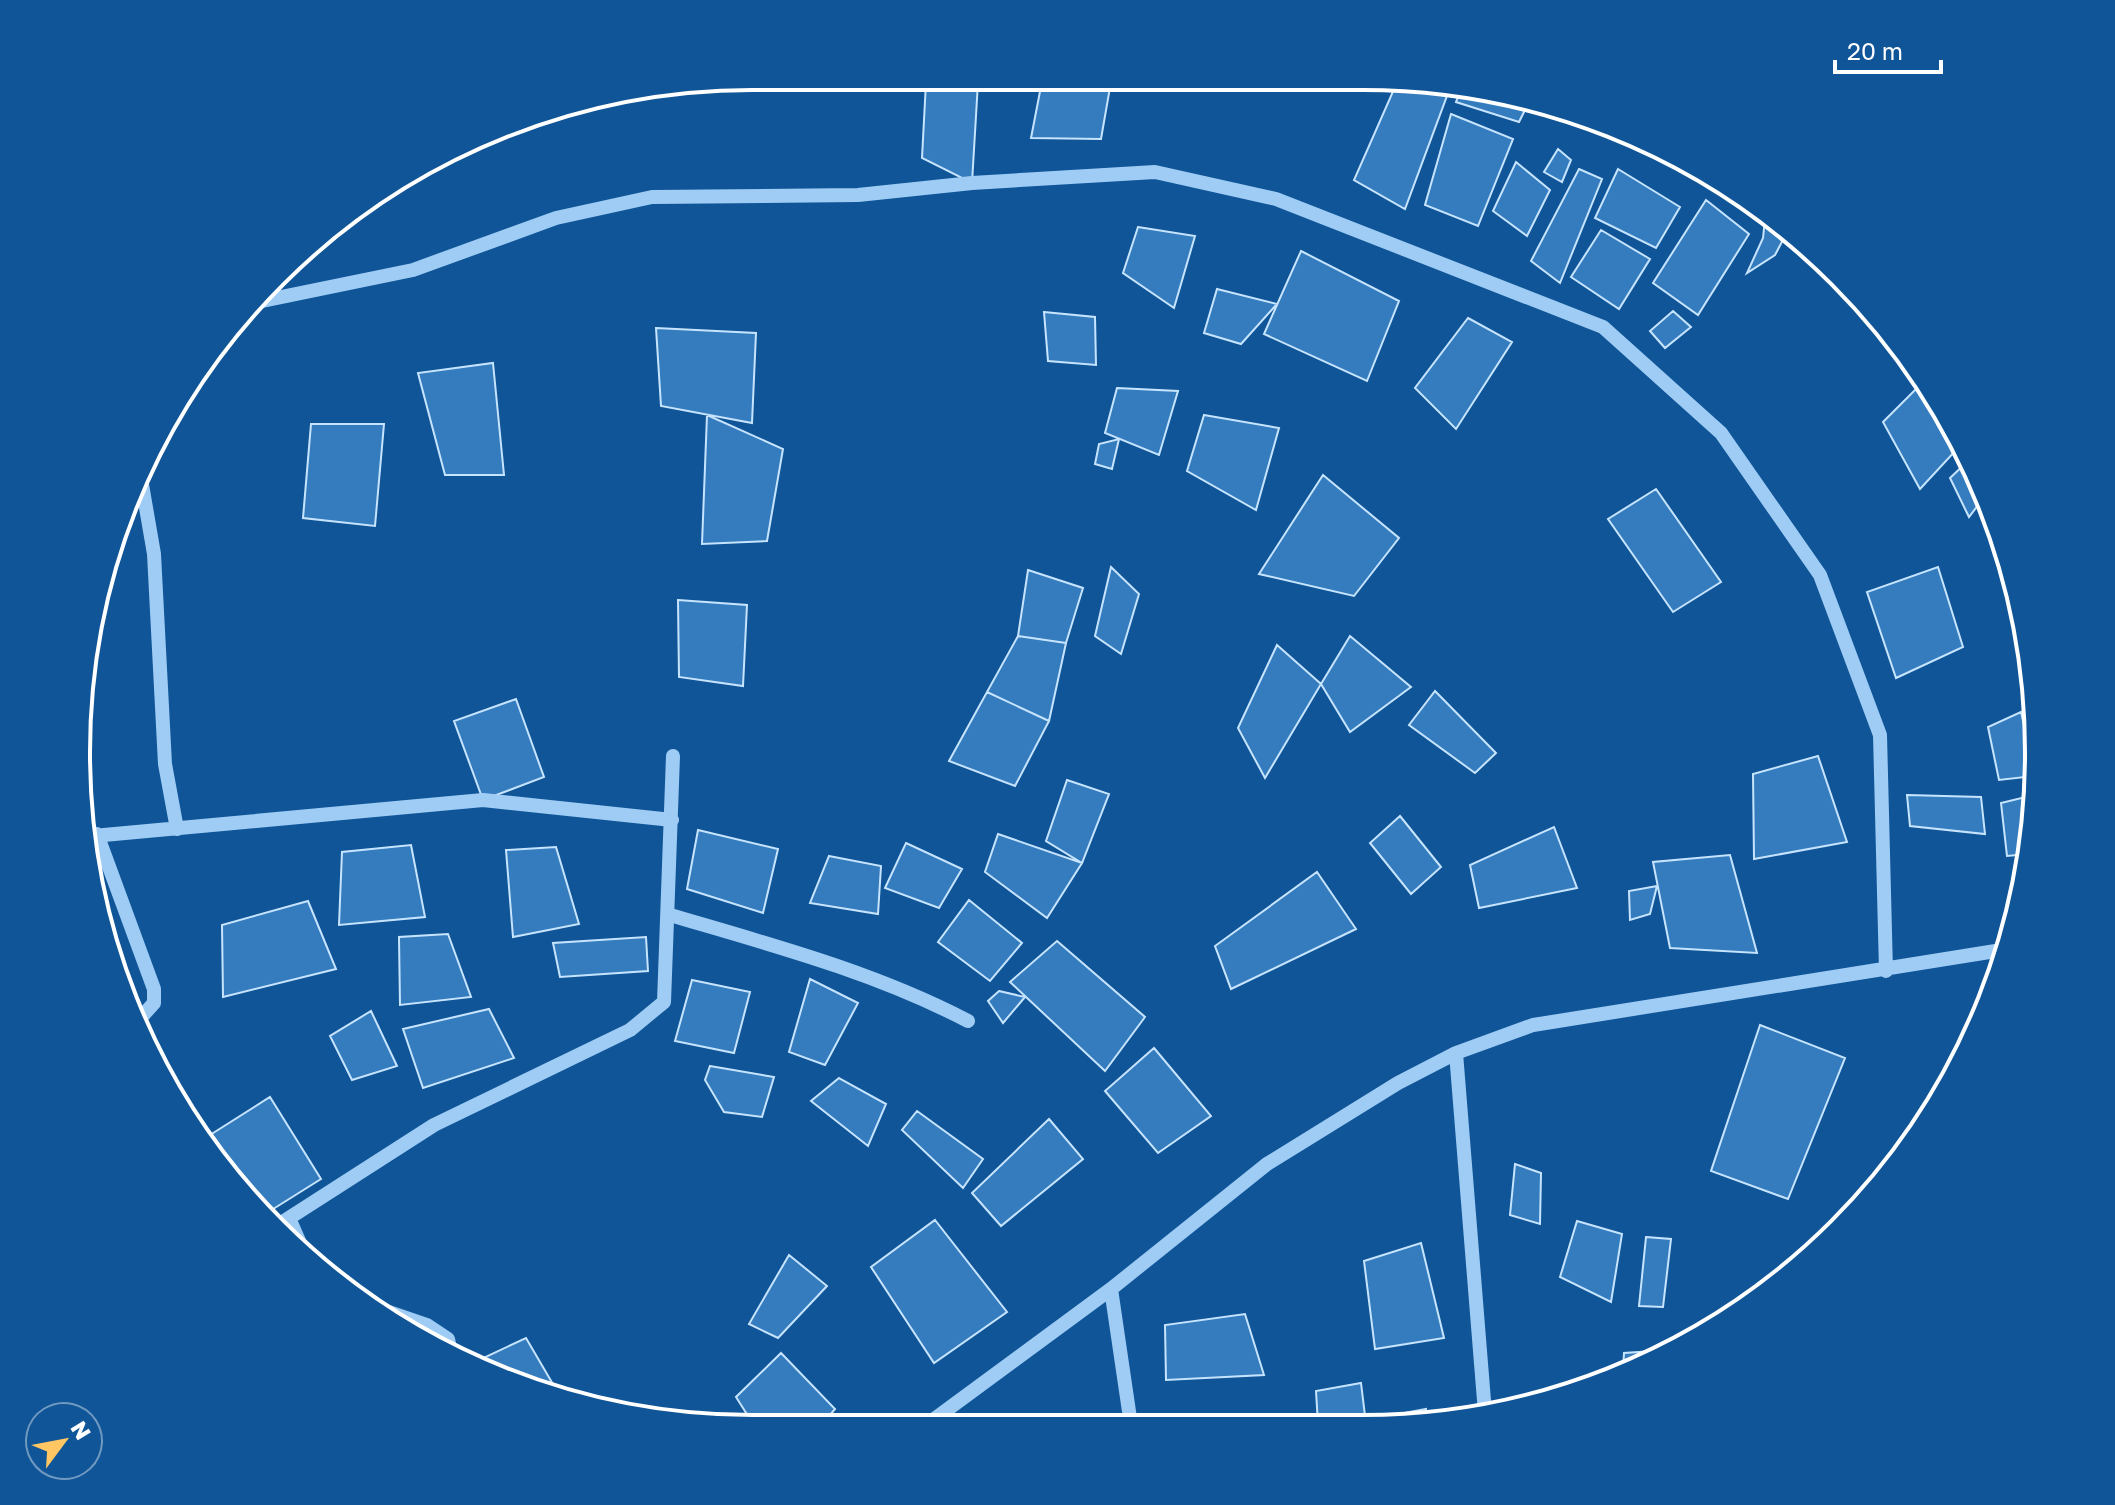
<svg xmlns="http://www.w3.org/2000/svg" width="2115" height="1505" font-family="'Golos Text',sans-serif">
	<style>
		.building { fill: #347cbe; stroke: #c7e4fe; stroke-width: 2 }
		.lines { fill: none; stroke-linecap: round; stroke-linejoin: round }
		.minor { stroke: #9fccf5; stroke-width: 14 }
		.rim { fill: none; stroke: #fff; stroke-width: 4 }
	</style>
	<rect width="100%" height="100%" fill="#0f5597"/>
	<path class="building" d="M1043,76H1112L1101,139L1031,138Z
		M1398,80L1451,85L1405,209L1354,180Z
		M926,82H978L972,183L922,158Z
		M1462,86L1495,89L1529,102L1519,122L1456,102Z
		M1451,114L1513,139L1478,226L1425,205Z
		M1558,149L1571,160L1562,182L1544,172Z
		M1516,162L1550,190L1527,236L1493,211Z
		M1579,169L1602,179L1560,283L1531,261Z
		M1618,169L1680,207L1656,248L1595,218Z
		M1706,200L1749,234L1698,315L1653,283Z
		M1765,219L1785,236L1775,255L1747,273L1763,238Z
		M1138,227L1195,236L1174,308L1123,273Z
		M1601,230L1650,259L1619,309L1571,277Z
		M1301,251L1399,301L1367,381L1264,334Z
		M1217,289L1277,304L1241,344L1204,333Z
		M1673,311L1691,327L1665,348L1650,331Z
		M1044,312L1095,317L1096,365L1048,361Z
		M1468,318L1512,342L1456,429L1415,388Z
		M656,328L756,333L752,423L661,406Z
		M493,363L504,475H445L418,373Z
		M1117,388L1178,391L1159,455L1105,433Z
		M1916,389L1958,448L1920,489L1883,422Z
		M707,415L783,449L767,541L702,544Z
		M1204,415L1279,428L1256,510L1187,471Z
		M311,424H384L375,526L303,518Z
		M1119,439L1112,469L1095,464L1099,444Z
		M1967,462L1985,496L1969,517L1950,478Z
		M1323,475L1399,538L1354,596L1259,574Z
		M1656,489L1721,582L1673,612L1608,519Z
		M1111,567L1139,594L1121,654L1095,636Z
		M1938,567L1963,647L1896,678L1867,592Z
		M1028,570L1083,588L1066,643L1018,636Z
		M678,600L747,605L743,686L679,677Z
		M1018,636L1066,643L1049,721L987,692Z
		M1350,636L1411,687L1350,732L1321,684Z
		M1277,645L1321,684L1265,778L1238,728Z
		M1435,691L1496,753L1475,773L1409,725Z
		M987,692L1049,721L1015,786L949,761Z
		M516,699L544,777L483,800L454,721Z
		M2021,712L2035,776L1999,780L1988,727Z
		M1818,756L1847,842L1754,859L1753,774Z
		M1067,780L1109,794L1082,863L1046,841Z
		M2038,794L2028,854L2007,856L2001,803Z
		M1907,795L1981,797L1985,834L1910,826Z
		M1400,816L1441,867L1411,894L1370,843Z
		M1554,827L1577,888L1479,908L1470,865Z
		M698,830L778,849L763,913L687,889Z
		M998,834L1082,863L1047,918L985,872Z
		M906,843L962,869L939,908L885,888Z
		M411,845L425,917L339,925L342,852Z
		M556,847L579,924L513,937L506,850Z
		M1730,855L1757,953L1670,948L1653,862Z
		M829,856L881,866L878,914L810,903Z
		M1317,872L1356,929L1231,989L1215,946Z
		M1657,886L1650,914L1630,920L1629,891Z
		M969,900L1022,943L990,981L938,942Z
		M308,901L336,969L223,997L222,925Z
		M448,934L471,997L400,1005L399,937Z
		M646,937L648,971L560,977L553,943Z
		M1057,941L1145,1017L1105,1071L1010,982Z
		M810,979L858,1003L825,1065L789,1052Z
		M692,980L750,992L734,1053L675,1041Z
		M999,991L1025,997L1003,1023L988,1001Z
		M489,1009L514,1058L423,1088L403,1029Z
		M371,1011L397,1066L352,1080L330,1036Z
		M1760,1025L1845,1058L1788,1199L1711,1171Z
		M1154,1048L1211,1116L1158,1153L1105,1091Z
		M710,1066L774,1077L762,1117L724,1112L705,1080Z
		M839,1078L886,1104L868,1146L811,1101Z
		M270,1097L321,1179L262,1216L210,1135Z
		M917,1111L983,1159L963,1188L902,1130Z
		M1049,1119L1083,1159L1001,1226L972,1193Z
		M1515,1164L1541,1173L1540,1224L1510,1215Z
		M935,1220L1007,1312L934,1363L871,1267Z
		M1577,1221L1622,1234L1611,1302L1560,1277Z
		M1646,1237L1671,1239L1663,1307L1639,1306Z
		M1421,1243L1444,1338L1375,1349L1364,1261Z
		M789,1255L827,1286L778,1338L749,1324Z
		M1245,1314L1264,1375L1166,1380L1165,1325Z
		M526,1338L557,1391L549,1395L480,1369L477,1361Z
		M1670,1350L1661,1359L1623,1371L1624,1353Z
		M781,1353L835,1409L820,1427H755L736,1397Z
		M1361,1383L1366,1424H1318L1316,1391Z
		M1426,1409L1427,1423L1378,1424L1377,1418Z"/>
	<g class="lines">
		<path class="minor" d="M247,304L413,270L556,218L652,197L858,195L972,183L1155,172L1276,199L1603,327L1721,433L1820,575L1880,735L1886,971
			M140,473L154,554L165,764L177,829
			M97,834L154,989V1003L137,1022
			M82,837L483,800L672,820
			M670,915C772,945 874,972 968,1021
			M1456,1053L1485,1413
			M289,1218L306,1257
			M275,1227L434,1125L630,1030L664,1002L673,756
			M1111,1289L1131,1425
			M363,1303L427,1325L448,1339L452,1358
			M925,1426L1111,1289L1267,1164L1398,1083L1456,1053L1533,1025L2008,949"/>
	</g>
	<path d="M0 0H2115V1505H0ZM752 90H1363A662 662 0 0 1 2025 752V753A662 662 0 0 1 1363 1415H752A662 662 0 0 1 90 753V752A662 662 0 0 1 752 90Z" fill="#0f5597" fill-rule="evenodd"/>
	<path class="rim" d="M752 90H1363A662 662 0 0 1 2025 752V753A662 662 0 0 1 1363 1415H752A662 662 0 0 1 90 753V752A662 662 0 0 1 752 90Z"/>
	<g transform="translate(64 1441) rotate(58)"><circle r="38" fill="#0f5597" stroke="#6f99c1" stroke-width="2"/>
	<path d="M0-6L14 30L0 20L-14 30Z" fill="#ffc663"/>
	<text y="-12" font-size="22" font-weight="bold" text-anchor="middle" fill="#ffffff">N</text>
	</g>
	<path d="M1835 60v12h106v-12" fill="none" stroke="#ffffff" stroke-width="4"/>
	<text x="1847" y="60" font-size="24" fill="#ffffff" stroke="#0f5597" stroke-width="6" paint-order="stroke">20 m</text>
</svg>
